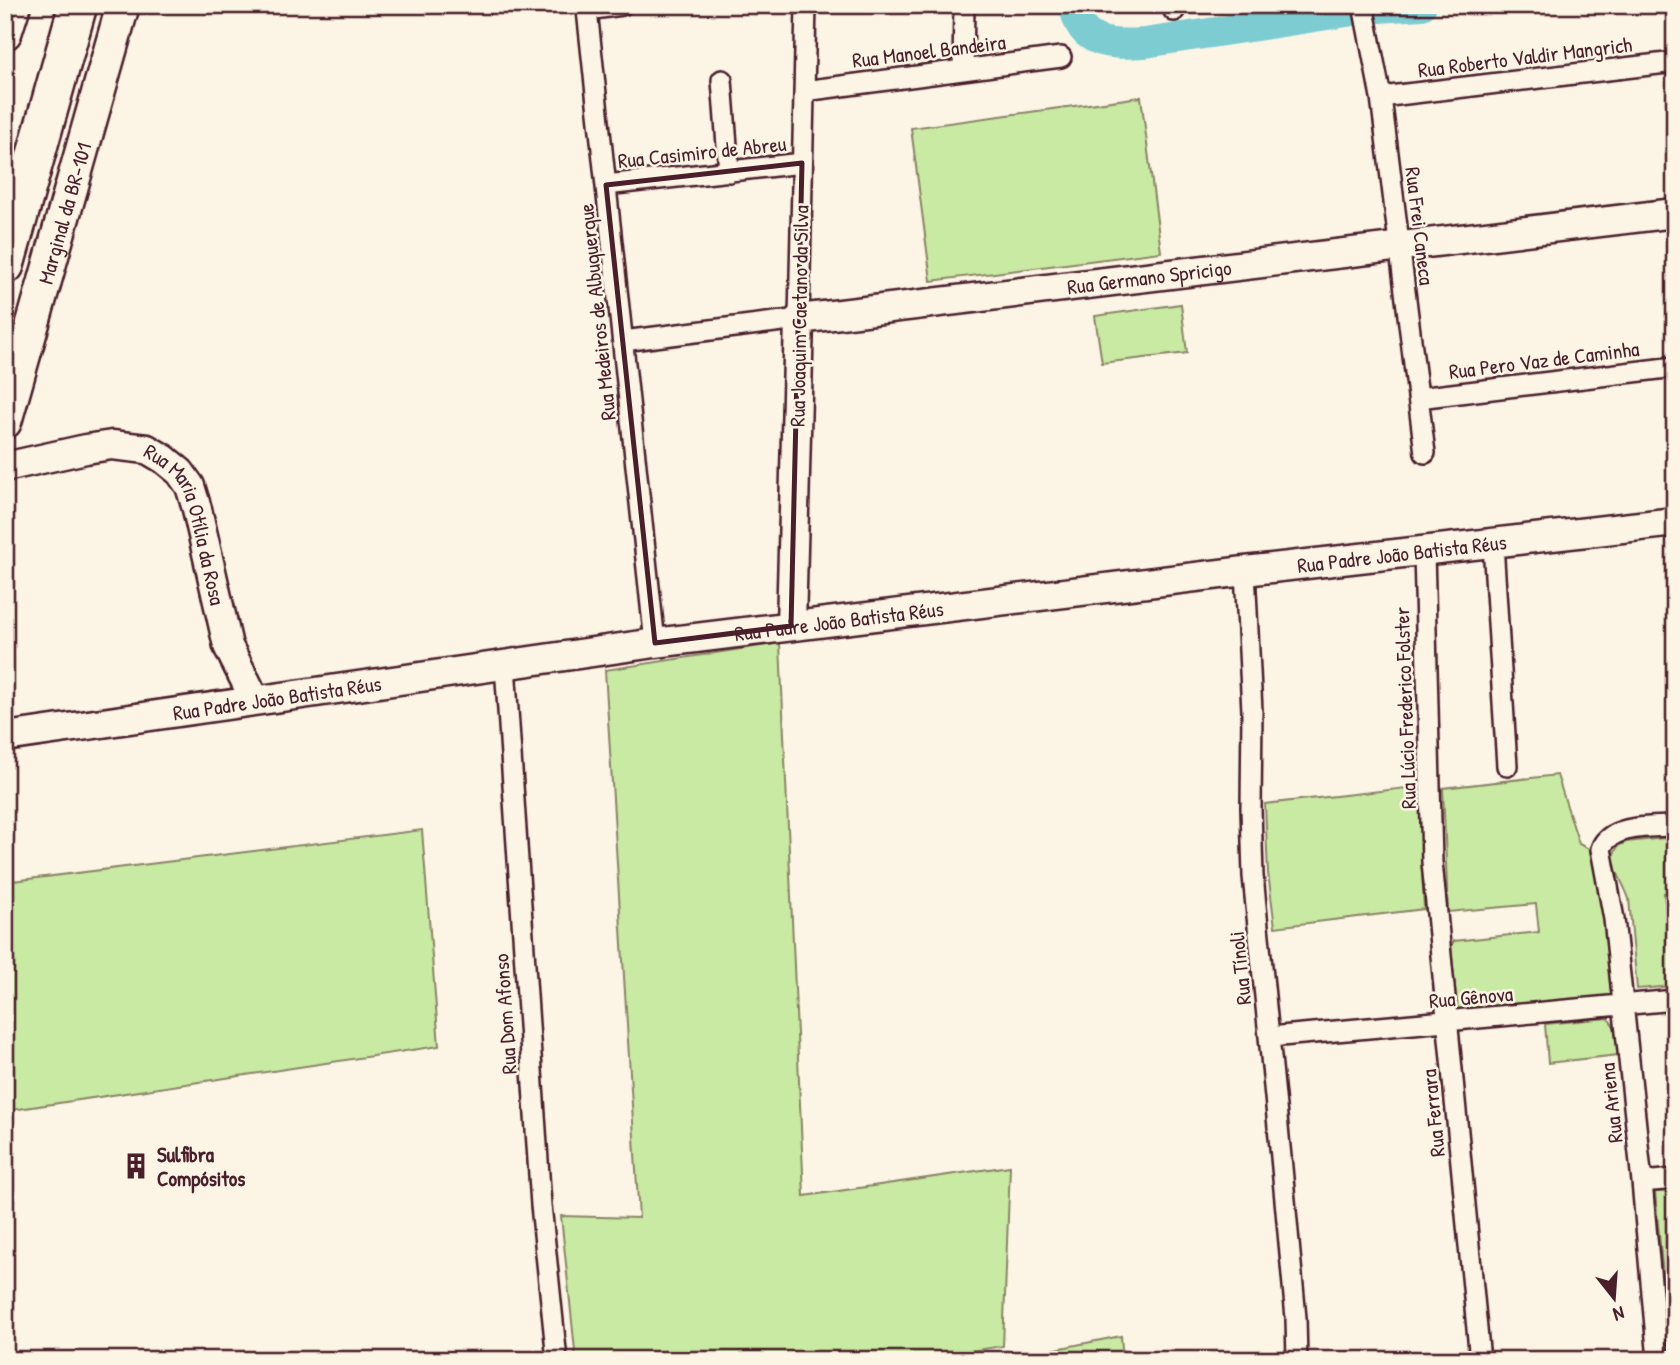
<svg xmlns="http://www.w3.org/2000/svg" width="1680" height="1365" font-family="'Patrick Hand',sans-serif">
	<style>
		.green { fill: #c9eaa3; stroke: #8a8467; stroke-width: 2 }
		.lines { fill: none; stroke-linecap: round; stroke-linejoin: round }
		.river { stroke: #7bccd2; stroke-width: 30 }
		.street-casing { stroke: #4a1f2b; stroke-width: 24 }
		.secondary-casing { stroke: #4a1f2b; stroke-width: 33 }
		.primary-casing { stroke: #4a1f2b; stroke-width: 37 }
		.highway-casing { stroke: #4a1f2b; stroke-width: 42 }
		.street { stroke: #fcf5e5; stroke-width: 19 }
		.secondary { stroke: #fcf5e5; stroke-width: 28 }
		.primary { stroke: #fcf5e5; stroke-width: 32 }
		.highway { stroke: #fcf5e5; stroke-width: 37 }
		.marked { fill: none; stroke: #4a1f2b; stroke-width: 5; stroke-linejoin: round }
		.labels { text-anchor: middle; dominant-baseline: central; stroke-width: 5; stroke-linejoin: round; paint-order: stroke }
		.street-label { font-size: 21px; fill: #4a1f2b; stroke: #fcf5e5 }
		.poi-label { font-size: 21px; font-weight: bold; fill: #4a1f2b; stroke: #fcf5e5; text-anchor: start }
	</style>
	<rect width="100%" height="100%" fill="#fcf5e5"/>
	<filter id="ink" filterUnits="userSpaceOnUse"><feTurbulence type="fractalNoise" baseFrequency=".0143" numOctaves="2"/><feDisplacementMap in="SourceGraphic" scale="14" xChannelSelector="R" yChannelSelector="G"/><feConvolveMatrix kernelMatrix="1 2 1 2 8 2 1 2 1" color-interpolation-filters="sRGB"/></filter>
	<g filter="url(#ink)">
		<path class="green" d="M1141,97L1161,252L931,281L911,128Z
			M1181,304L1187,353L1102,363L1095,316Z
			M780,643L804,1196L1010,1166L1003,1346L913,1360H576L561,1216L639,1218L605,670Z
			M1557,775L1579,844L1589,849L1604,898L1611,996L1457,1009L1451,946L1454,941L1539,932L1536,904L1448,912L1443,788Z
			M1424,786L1425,816L1421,853L1424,909L1275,927L1268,873L1265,804Z
			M422,830L439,1046L5,1111V882Z
			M1675,837V892L1664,893L1674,986L1637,989L1629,899C1624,884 1615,872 1612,857L1618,846L1626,842Z
			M1608,1018L1615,1028L1618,1055L1548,1063L1545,1024Z
			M1675,1191V1219L1669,1228L1667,1246L1675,1305V1360H1671L1655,1192Z
			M1121,1336L1123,1360H1037L1036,1353Z"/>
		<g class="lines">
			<path class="river" d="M1074,5C1080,46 1111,45 1145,43L1353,11
				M1378,8L1422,5"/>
			<g class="street-casing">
				<path id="street" d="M622,5L587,10L655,643
					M1174,5V11
					M1363,5L1381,97L1425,453
					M963,70L964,5
					M722,80L729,172
					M804,91L1061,57
					M1381,97L1675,62
					M606,185L802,163
					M623,341L799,319L806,5
					M1418,398L1675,367
					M1493,544L1507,766
					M1424,552L1432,862L1480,1360
					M1245,571L1252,711L1251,808L1253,876L1281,1157L1296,1318L1297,1360
					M505,665L541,1205L557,1360
					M1270,1037L1675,1000
					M1642,1182L1675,1179
					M1658,1360L1642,1182L1614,919L1601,849C1609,824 1654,827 1675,826"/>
			</g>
			<g class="secondary-casing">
				<g id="secondary">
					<path id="s1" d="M5,467L86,449L112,445L147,449L164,459L180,472L190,486L197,509L228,646L255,700"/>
					<path id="s2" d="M791,626L799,319L1675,213"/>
					<path id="s3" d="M5,737L655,643L1245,571L1675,522"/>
				</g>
			</g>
			<g class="primary-casing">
				<g id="primary">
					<path d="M5,33L14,5"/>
					<path id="s4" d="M5,422L123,5"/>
				</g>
			</g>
			<g class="highway-casing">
				<path id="highway" d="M5,265L78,5"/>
			</g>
			<use href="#street" class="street"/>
			<use href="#secondary" class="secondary"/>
			<use href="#primary" class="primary"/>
			<use href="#highway" class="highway"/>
		</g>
	</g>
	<path class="marked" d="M802,163L791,626L655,643L606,185Z"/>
	<defs>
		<g id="building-bare" transform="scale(2.1)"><path d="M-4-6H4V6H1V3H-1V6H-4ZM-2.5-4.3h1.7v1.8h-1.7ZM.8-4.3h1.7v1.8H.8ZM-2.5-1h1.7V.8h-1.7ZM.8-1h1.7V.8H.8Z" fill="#4a1f2b" stroke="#fcf5e5" stroke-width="2.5" paint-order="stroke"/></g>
	</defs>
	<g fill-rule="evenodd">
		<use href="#building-bare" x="136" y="1166"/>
	</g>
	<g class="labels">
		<g class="street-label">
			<text transform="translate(929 51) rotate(-7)">Rua Manoel Bandeira</text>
			<text transform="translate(1525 57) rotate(-7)">Rua Roberto Valdir Mangrich</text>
			<text transform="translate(702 152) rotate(-6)">Rua Casimiro de Abreu</text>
			<text stroke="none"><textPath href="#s4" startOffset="217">Marginal da BR-101</textPath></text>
			<text transform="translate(1420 226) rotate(83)">Rua Frei Caneca</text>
			<text stroke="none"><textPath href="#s2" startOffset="660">Rua Germano Spricigo</textPath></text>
			<text transform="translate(597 312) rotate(-96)">Rua Medeiros de Albuquerque</text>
			<text transform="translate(799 316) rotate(-89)">Rua Joaquim Caetano da Silva</text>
			<text transform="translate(1544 360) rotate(-7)">Rua Pero Vaz de Caminha</text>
			<text stroke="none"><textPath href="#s1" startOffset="234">Rua Maria Otília da Rosa</textPath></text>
			<text stroke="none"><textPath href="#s3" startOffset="1409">Rua Padre João Batista Réus</textPath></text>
			<text stroke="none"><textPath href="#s3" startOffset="842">Rua Padre João Batista Réus</textPath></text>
			<text stroke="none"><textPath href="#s3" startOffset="275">Rua Padre João Batista Réus</textPath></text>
			<text transform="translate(1405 708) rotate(-92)">Rua Lúcio Frederico Folster</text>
			<text transform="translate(1240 968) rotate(-96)">Rua Tínoli</text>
			<text transform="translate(1471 997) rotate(-5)">Rua Gênova</text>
			<text transform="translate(505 1014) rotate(-94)">Rua Dom Afonso</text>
			<text transform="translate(1611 1103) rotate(-96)">Rua Ariena</text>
			<text transform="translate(1433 1113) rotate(-96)">Rua Ferrara</text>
		</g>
		<g class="poi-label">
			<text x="157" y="1154">Sulfibra<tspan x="157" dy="24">Compósitos</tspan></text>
		</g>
	</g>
	<rect width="1680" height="1365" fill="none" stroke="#fcf5e5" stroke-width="28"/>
	<rect x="14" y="14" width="1652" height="1337" fill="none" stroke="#4a1f2b" stroke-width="2.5" filter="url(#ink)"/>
	<g transform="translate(1614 1298) rotate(163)" stroke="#fcf5e5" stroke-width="5" paint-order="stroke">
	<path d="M0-5L12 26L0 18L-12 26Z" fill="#4a1f2b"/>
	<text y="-10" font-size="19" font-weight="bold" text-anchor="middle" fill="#4a1f2b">N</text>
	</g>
</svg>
